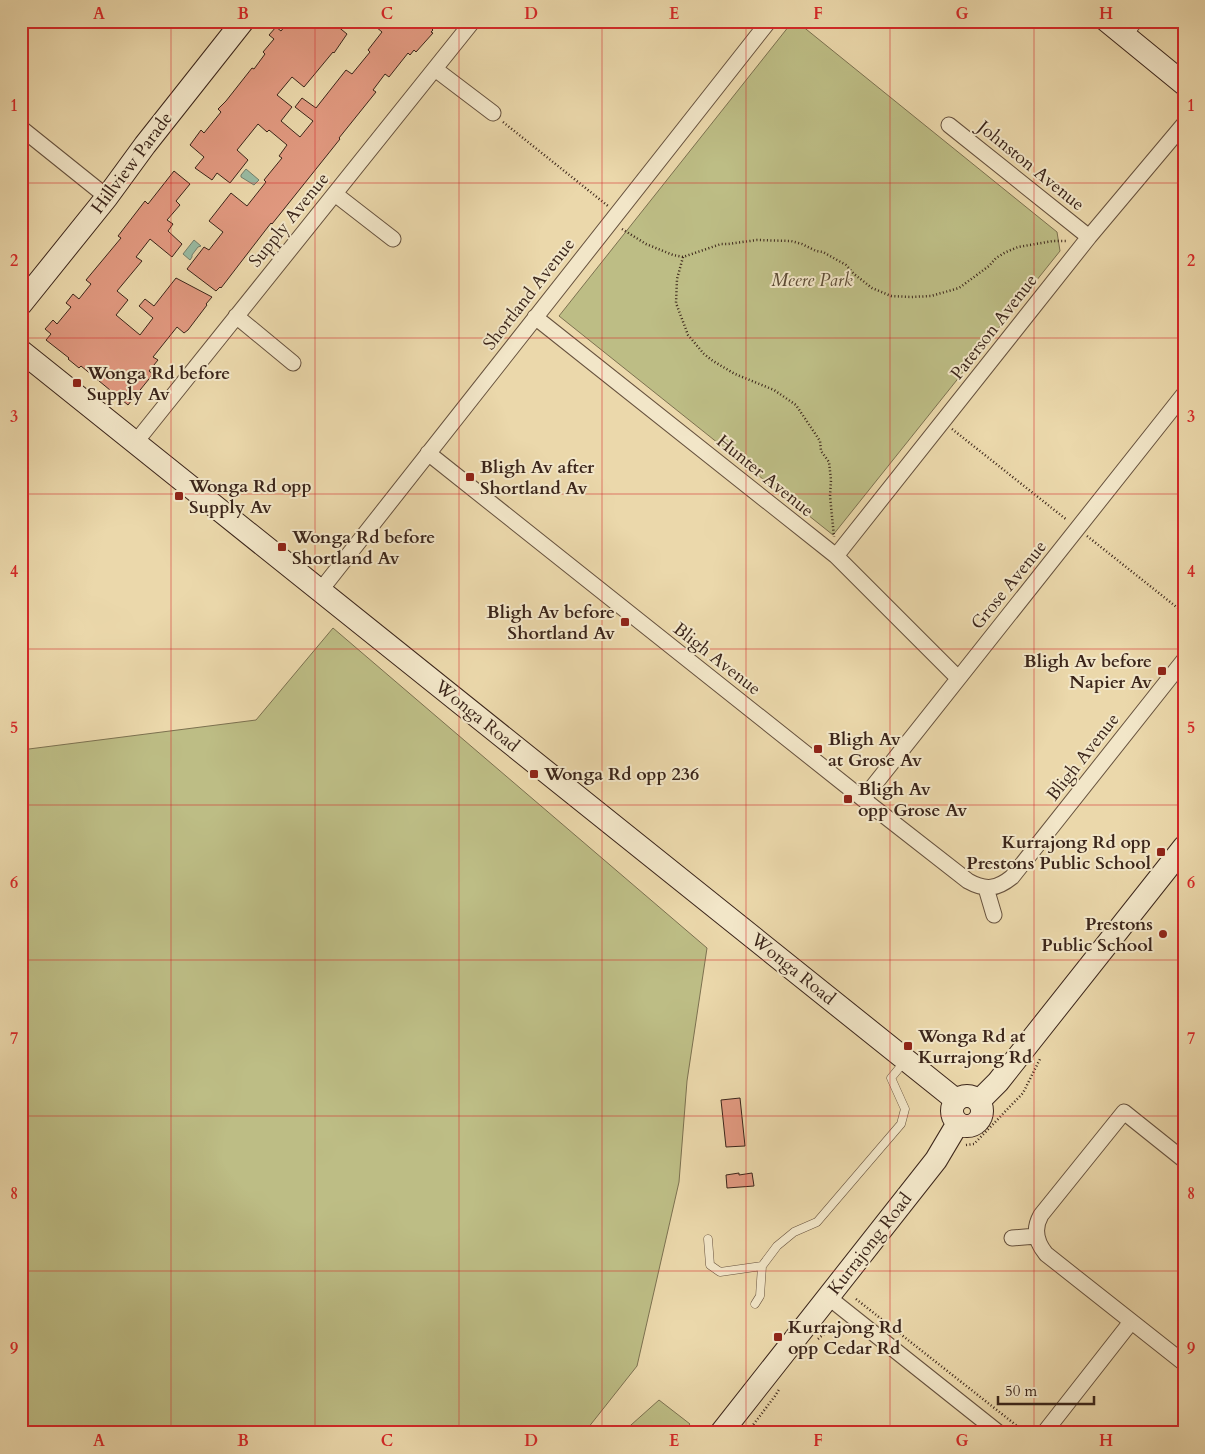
<svg xmlns="http://www.w3.org/2000/svg" width="1205" height="1454" font-family="Cardo,serif">
	<style>
		.green { fill: #bdbd85; stroke: #7c7150 }
		.water { fill: #99bba3; stroke: #737f6c }
		.building { fill: #e19980; stroke: #3b251a }
		.lines { fill: none; stroke-linecap: round; stroke-linejoin: round }
		.lane-casing { stroke: #67523e; stroke-width: 9 }
		.street-casing { stroke: #67523e; stroke-width: 17 }
		.secondary-casing { stroke: #3b251a; stroke-width: 24 }
		.path { stroke: #3b251a; stroke-width: 2.5; stroke-dasharray: 1 2.5; stroke-linecap: butt }
		.lane { stroke: #f2e6c8; stroke-width: 8 }
		.street { stroke: #f2e6c8; stroke-width: 15 }
		.secondary { stroke: #f2e6c8; stroke-width: 22 }
		.grid { fill: none; stroke: #d62828; stroke-width: 1; stroke-opacity: 0.55 }
		.poi-dot { fill: #8f2418; stroke: #f2e6c8; stroke-width: 2 }
		.labels { text-anchor: middle; dominant-baseline: central; stroke-width: 4; stroke-linejoin: round; paint-order: stroke }
		.street-label { font-size: 18px; fill: #3b251a; stroke: #f2e6c8 }
		.park-label { font-size: 18px; font-style: italic; fill: #5c4b35; stroke: #f2e6c8 }
		.poi-label { font-size: 18px; font-weight: bold; fill: #3b251a; stroke: #f2e6c8; text-anchor: start }
		.neatline { fill: none; stroke: #d62828; stroke-width: 2 }
		.grid-label { font-size: 16px; text-anchor: middle; font-weight: bold; fill: #d62828 }
	</style>
	<rect width="100%" height="100%" fill="#ebd8ab"/>
	<filter id="stains"><feTurbulence type="fractalNoise" baseFrequency=".004" numOctaves="4"/><feColorMatrix values="0 0 0 0 .2 0 0 0 0 .09 0 0 0 0 .02 0 0 0 .5 -.17"/></filter>
	<radialGradient id="worn" r=".72"><stop offset=".6" stop-color="#630" stop-opacity="0"/><stop offset="1" stop-color="#630" stop-opacity=".3"/></radialGradient>
	<path class="green" d="M793,21H796L1057,232L1060,251L833,535L559,316Z
		M333,628L707,948L687,1081L679,1182L637,1366L584,1433H21V750L256,720Z
		M659,1400L690,1424L682,1433H622Z"/>
	<path class="water" d="M246,169L259,180L254,185L241,177V175Z
		M194,240L201,246L198,247L192,255V257L190,260L183,254Z"/>
	<path class="building" d="M289,21H331L347,34L334,53L333,52L304,87L292,77L277,95L292,107L281,121L300,137L313,121L295,107L302,98L316,108L346,70L352,74L370,52L368,50L382,32L369,21H436L431,28L433,30L431,32L433,33L416,52L414,50L410,55L408,53L389,77L385,74L373,90L376,92L339,138L340,139L272,224L271,223L221,288L220,287L216,291L187,269L204,247L209,250L223,232L209,221L231,193L247,206L266,182L264,180L282,158L279,156L287,145L269,130L267,132L258,124L237,150L248,160L230,183L217,173L212,180L195,168L204,157L190,145L201,130L204,133L221,112L218,109L226,101L252,68L254,69L265,54L263,52L274,39L269,35L276,27L281,31Z
		M174,171L190,184L176,201L180,205L167,220L173,224L168,231L182,244L172,257L150,239L136,257L142,261L117,291L128,300L116,315L140,335L153,318L139,306L145,299L154,306L176,278L212,297L206,304L207,305L188,330L184,333L177,327L153,357L158,360L149,371L153,374L128,405L81,366L79,368L68,359L69,358L46,340L51,334L45,329L53,320L57,324L71,307L66,303L73,294L79,299L91,284L86,280L121,238L118,236L145,201L148,204Z
		M740,1098L745,1146L726,1147L721,1100Z
		M739,1173V1175L752,1173L754,1186L727,1188L726,1175Z"/>
	<g class="lines">
		<g class="lane-casing">
			<path id="lane" d="M708,1239L710,1265L720,1272L762,1266
				M755,1304L760,1296L762,1266L777,1246L794,1232L817,1222L901,1124L905,1109L891,1078L905,1061"/>
		</g>
		<g class="street-casing">
			<path id="street" d="M1124,35L1135,21
				M435,69L493,113
				M949,125L1089,237
				M21,128L107,197
				M335,194L393,239
				M236,316L293,363
				M535,317L836,556L958,678
				M135,443L473,21
				M428,453L863,799L968,881C986,891 997,889 1012,877L1184,660
				M836,556L1089,237L1184,124
				M320,591L769,21
				M863,799L1184,394
				M986,888L994,915
				M1184,1160L1124,1112L1041,1215C1033,1229 1036,1242 1046,1254L1184,1363
				M1012,1238L1036,1236
				M828,1297L999,1433
				M1044,1433L1131,1322"/>
		</g>
		<g class="secondary-casing">
			<path id="secondary" d="M1107,21L1184,84
				M21,304L107,197L145,145L243,21
				M21,351L956,1100
				M952 1111a15 15 0 1 1 30 0a15 15 0 1 1-30 0Z
				M979,1101L998,1082L1184,847
				M721,1433L936,1160L958,1123"/>
		</g>
		<path class="path" d="M503,122L608,206
			M622,229L646,244L673,255L683,257L721,244H728L757,240L791,241L802,244L816,251L823,252L846,265L854,274L872,288L891,296L911,297L931,296L959,288L989,266L996,258L1006,252L1018,247L1053,241H1068
			M683,257L677,279L676,303L688,335L704,354L713,361L735,374L774,390L796,405L820,441L821,451L829,462L831,480L830,496L834,537
			M952,429L1067,520
			M1087,536L1184,613
			M966,1145L974,1144L1023,1093L1040,1059
			M856,1299L1026,1433
			M818,1339L839,1321
			M747,1433L775,1396L780,1388"/>
		<use href="#lane" class="lane"/>
		<use href="#street" class="street"/>
		<use href="#secondary" class="secondary"/>
	</g>
	<path class="grid" d="M171,21V1433M315,21V1433M459,21V1433M602,21V1433M746,21V1433M890,21V1433M1034,21V1433M21,183H1184M21,338H1184M21,494H1184M21,649H1184M21,805H1184M21,960H1184M21,1116H1184M21,1271H1184"/>
	<g class="poi-dot">
		<rect x="72" y="378" width="10" height="10" rx="2.5"/>
		<rect x="465" y="472" width="10" height="10" rx="2.5"/>
		<rect x="174" y="491" width="10" height="10" rx="2.5"/>
		<rect x="277" y="542" width="10" height="10" rx="2.5"/>
		<rect x="620" y="617" width="10" height="10" rx="2.5"/>
		<rect x="1157" y="666" width="10" height="10" rx="2.5"/>
		<rect x="813" y="744" width="10" height="10" rx="2.5"/>
		<rect x="529" y="769" width="10" height="10" rx="2.5"/>
		<rect x="843" y="794" width="10" height="10" rx="2.5"/>
		<rect x="1156" y="847" width="10" height="10" rx="2.5"/>
		<circle cx="1163" cy="934" r="5"/>
		<rect x="903" y="1041" width="10" height="10" rx="2.5"/>
		<rect x="773" y="1332" width="10" height="10" rx="2.5"/>
	</g>
	<g class="labels">
		<g class="street-label">
			<text transform="translate(132 163) rotate(-53)">Hillview Parade</text>
			<text transform="translate(1031 166) rotate(39)">Johnston Avenue</text>
			<text transform="translate(289 220) rotate(-51)">Supply Avenue</text>
			<text transform="translate(529 294) rotate(-52)">Shortland Avenue</text>
			<text transform="translate(994 327) rotate(-52)">Paterson Avenue</text>
			<text transform="translate(765 476) rotate(39)">Hunter Avenue</text>
			<text transform="translate(1009 585) rotate(-51)">Grose Avenue</text>
			<text transform="translate(717 659) rotate(38)">Bligh Avenue</text>
			<text transform="translate(477 716) rotate(39)">Wonga Road</text>
			<text transform="translate(1083 757) rotate(-52)">Bligh Avenue</text>
			<text transform="translate(793 969) rotate(39)">Wonga Road</text>
			<text transform="translate(870 1244) rotate(-52)">Kurrajong Road</text>
		</g>
		<g class="park-label">
			<text x="812" y="280">Meere Park</text>
		</g>
		<g class="poi-label">
			<text x="87" y="373">Wonga Rd before<tspan x="87" dy="21">Supply Av</tspan></text>
			<text x="480" y="467">Bligh Av after<tspan x="480" dy="21">Shortland Av</tspan></text>
			<text x="189" y="486">Wonga Rd opp<tspan x="189" dy="21">Supply Av</tspan></text>
			<text x="292" y="537">Wonga Rd before<tspan x="292" dy="21">Shortland Av</tspan></text>
			<text x="615" y="612" text-anchor="end">Bligh Av before<tspan x="615" dy="21">Shortland Av</tspan></text>
			<text x="1152" y="661" text-anchor="end">Bligh Av before<tspan x="1152" dy="21">Napier Av</tspan></text>
			<text x="828" y="739">Bligh Av<tspan x="828" dy="21">at Grose Av</tspan></text>
			<text x="544" y="774">Wonga Rd opp 236</text>
			<text x="858" y="789">Bligh Av<tspan x="858" dy="21">opp Grose Av</tspan></text>
			<text x="1151" y="842" text-anchor="end">Kurrajong Rd opp<tspan x="1151" dy="21">Prestons Public School</tspan></text>
			<text x="1153" y="924" text-anchor="end">Prestons<tspan x="1153" dy="21">Public School</tspan></text>
			<text x="918" y="1036">Wonga Rd at<tspan x="918" dy="21">Kurrajong Rd</tspan></text>
			<text x="788" y="1327">Kurrajong Rd<tspan x="788" dy="21">opp Cedar Rd</tspan></text>
		</g>
	</g>
	<rect width="1205" height="1454" fill="none" stroke="#ebd8ab" stroke-width="55"/>
	<path d="M998 1396v8h96v-8" fill="none" stroke="#3b251a" stroke-width="2.5"/>
	<text x="1005" y="1396" font-size="15" fill="#3b251a" stroke="#f2e6c8" stroke-width="4" paint-order="stroke">50 m</text>
	<rect x="28" y="28" width="1150" height="1398" class="neatline"/>
	<g class="grid-label">
		<text x="99" y="19">A</text>
		<text x="243" y="19">B</text>
		<text x="387" y="19">C</text>
		<text x="531" y="19">D</text>
		<text x="674" y="19">E</text>
		<text x="818" y="19">F</text>
		<text x="962" y="19">G</text>
		<text x="1106" y="19">H</text>
		<text x="14" y="111">1</text>
		<text x="1191" y="111">1</text>
		<text x="14" y="266">2</text>
		<text x="1191" y="266">2</text>
		<text x="14" y="422">3</text>
		<text x="1191" y="422">3</text>
		<text x="14" y="577">4</text>
		<text x="1191" y="577">4</text>
		<text x="14" y="733">5</text>
		<text x="1191" y="733">5</text>
		<text x="14" y="888">6</text>
		<text x="1191" y="888">6</text>
		<text x="14" y="1044">7</text>
		<text x="1191" y="1044">7</text>
		<text x="14" y="1199">8</text>
		<text x="1191" y="1199">8</text>
		<text x="14" y="1354">9</text>
		<text x="1191" y="1354">9</text>
		<text x="99" y="1446">A</text>
		<text x="243" y="1446">B</text>
		<text x="387" y="1446">C</text>
		<text x="531" y="1446">D</text>
		<text x="674" y="1446">E</text>
		<text x="818" y="1446">F</text>
		<text x="962" y="1446">G</text>
		<text x="1106" y="1446">H</text>
	</g>
	<rect width="100%" height="100%" filter="url(#stains)"/>
	<rect width="100%" height="100%" fill="url(#worn)"/>
</svg>
